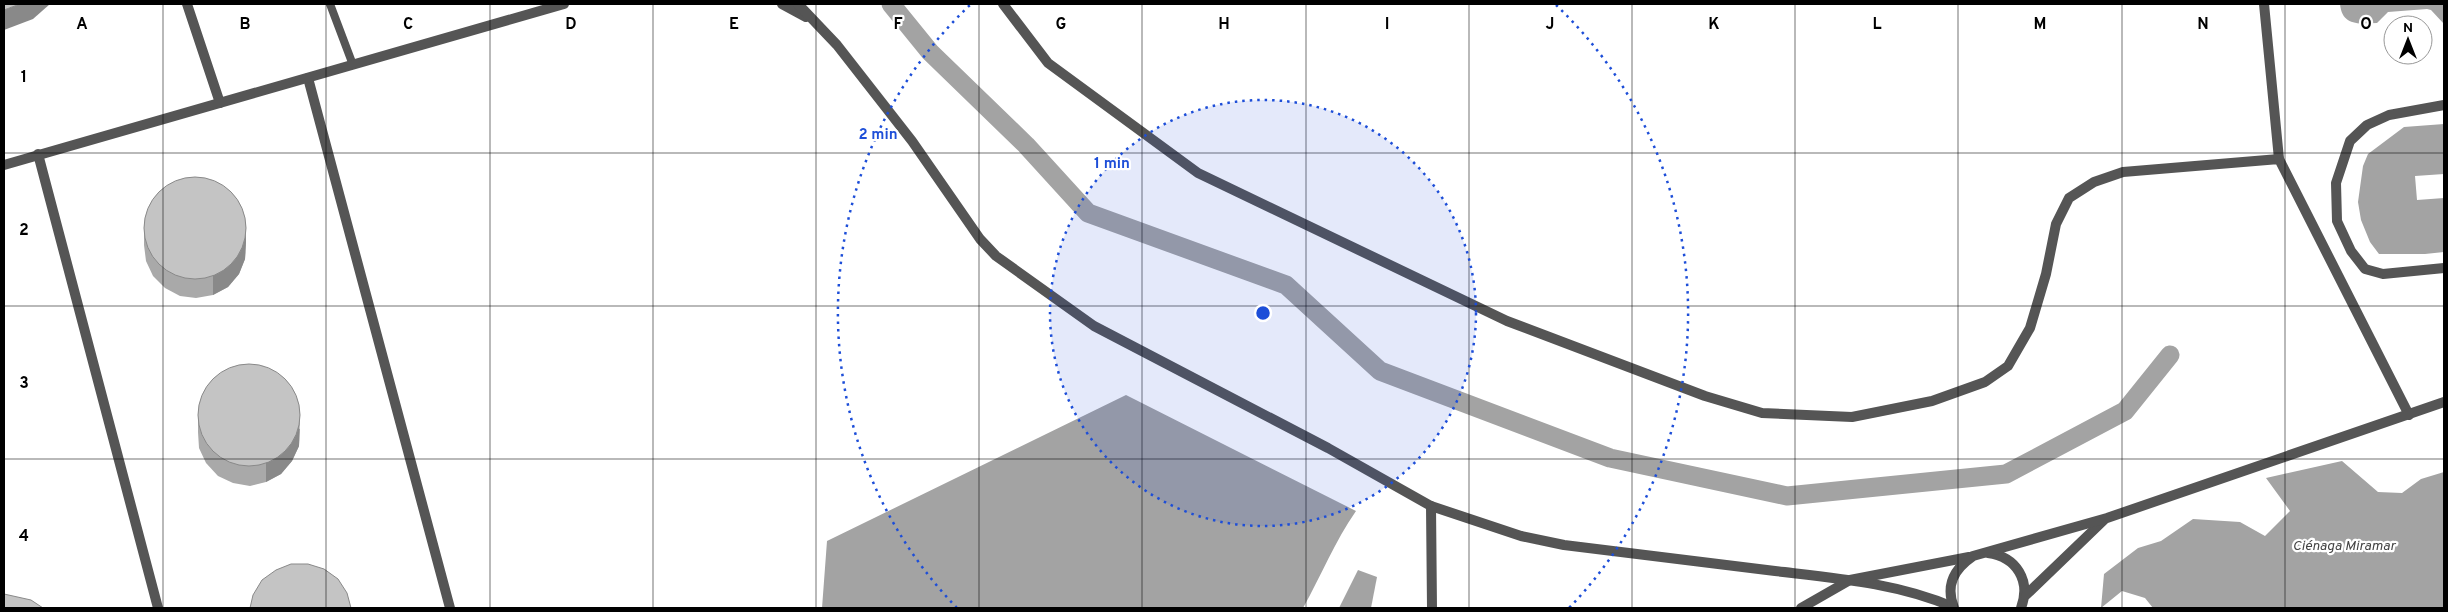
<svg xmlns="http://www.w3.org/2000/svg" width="2448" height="612" font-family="Overpass,sans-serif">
<rect width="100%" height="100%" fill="#fff"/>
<g fill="#a3a3a3">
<path d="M2340 4H2444V24L2431 10 2427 9 2388 12 2377 23C2359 24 2342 26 2340 4Z"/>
<path d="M2444 124V174L2415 176 2417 200 2444 198V252L2425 254H2379L2370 242 2361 220 2358 202 2363 166 2368 154 2404 127Z"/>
<path d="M1126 395 1356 511C1335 541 1321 576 1303 608H822L827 541Z"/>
<path d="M2342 461 2378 492 2402 493 2421 479 2444 472V608H2153L2145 598 2122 591 2101 608 2104 574 2138 548 2161 541 2193 519 2240 522 2265 536 2290 511 2266 478Z"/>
<path d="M1358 570 1377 577 1371 608H1339Z"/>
</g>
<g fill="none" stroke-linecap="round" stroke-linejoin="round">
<path stroke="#a3a3a3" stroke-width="19" d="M891 4 930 52 1026 145 1088 213 1286 285 1380 371 1610 458 1787 496 2006 474 2125 411 2170 355"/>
<path stroke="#555" stroke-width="8" d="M330 4 353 65"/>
<g stroke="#555" stroke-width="10">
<path d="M187 4 220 103"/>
<path d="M782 4 806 17"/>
<path d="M798 4 837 45 912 141 980 239 996 256 1094 326 1328 448 1431 506 1521 536 1564 545C1634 554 1705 562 1775 571 1835 578 1898 583 1953 607"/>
<path d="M1003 4 1048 63 1198 173 1507 321 1705 396 1762 413 1852 417 1932 401 1985 382 2008 366 2030 328 2046 274 2056 224 2069 198 2094 182 2123 172 2279 159 2409 415"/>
<path d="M2264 4 2279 159"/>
<path d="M308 78 450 608"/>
<path d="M2444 105 2389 115 2367 125 2350 141 2336 183 2337 221 2351 251 2365 269 2383 274 2444 268"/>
<path d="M38 154 158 608"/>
<path d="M4 165 564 4"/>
<path d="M1431 506 1432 608"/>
<path d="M1988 553C2017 557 2031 581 2021 608"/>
<path d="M2026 595 2104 520"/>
<path d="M1801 608 1850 580 1969 557"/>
<path d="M1954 608C1945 585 1954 569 1973 556L2107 518 2444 402"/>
</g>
</g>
<g fill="#a9a9a9">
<path d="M144 225 246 242 245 259 239 274 228 287 213 295 196 298 180 296 165 288 153 276 146 261 144 245Z"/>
<path d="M198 412 300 429 299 446 292 461 281 474 266 482 250 486 233 483 218 476 206 463 199 448 198 432Z"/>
</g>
<g fill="#898989">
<path d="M20 4H50L33 19 4 30V10Z"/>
<path d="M246 222V242L245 259 239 274 228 287 213 295V275Z"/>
<path d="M300 409 299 446 292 461 281 474 266 482V462Z"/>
</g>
<g fill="#c4c4c4" stroke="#898989">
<path d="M4 4H20L4 10Z"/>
<circle cx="195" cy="228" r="51"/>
<circle cx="249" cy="415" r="51"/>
<path d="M291 564H308L324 569 338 579 347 593 351 608H250L253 595 262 580 276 570Z"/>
<path d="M4 594 31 600 43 608H4Z"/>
</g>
<path fill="none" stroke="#000" stroke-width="1" stroke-opacity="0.55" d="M163 4V608M326 4V608M490 4V608M653 4V608M816 4V608M979 4V608M1142 4V608M1306 4V608M1469 4V608M1632 4V608M1795 4V608M1958 4V608M2122 4V608M2285 4V608M4 153H2444M4 306H2444M4 459H2444"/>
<circle cx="1263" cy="313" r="213" fill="#1d4ed8" fill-opacity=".12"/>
<g fill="none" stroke="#1d4ed8" stroke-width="2.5" stroke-dasharray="2.5 5">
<circle cx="1263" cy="313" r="213"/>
<path d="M957 608A425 425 0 0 1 970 5M1556 5A425 425 0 0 1 1569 608"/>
</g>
<g text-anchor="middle" stroke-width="4.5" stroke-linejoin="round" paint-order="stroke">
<g font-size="14" font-style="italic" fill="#444" stroke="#fff">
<text x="2344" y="550">Ciénaga Miramar</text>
</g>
</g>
<g font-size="16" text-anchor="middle" font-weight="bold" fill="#000" stroke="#fff" stroke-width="4.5" stroke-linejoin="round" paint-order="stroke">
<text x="82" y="29">A</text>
<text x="245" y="29">B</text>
<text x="408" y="29">C</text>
<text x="571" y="29">D</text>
<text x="734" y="29">E</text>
<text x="898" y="29">F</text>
<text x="1061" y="29">G</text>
<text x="1224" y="29">H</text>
<text x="1387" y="29">I</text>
<text x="1550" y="29">J</text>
<text x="1714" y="29">K</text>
<text x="1877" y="29">L</text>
<text x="2040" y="29">M</text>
<text x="2203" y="29">N</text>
<text x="2366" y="29">O</text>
<text x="24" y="82">1</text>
<text x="24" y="235">2</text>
<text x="24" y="388">3</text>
<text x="24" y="541">4</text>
</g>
<circle cx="1263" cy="313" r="8" fill="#1d4ed8" stroke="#fff" stroke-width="2.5"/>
<g font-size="15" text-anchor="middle" font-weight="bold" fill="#1d4ed8" stroke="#fff" stroke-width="4.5" stroke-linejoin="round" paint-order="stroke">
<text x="878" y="139">2 min</text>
<text x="1112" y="168">1 min</text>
</g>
<rect width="2448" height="612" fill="none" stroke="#000000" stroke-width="10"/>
<g transform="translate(2408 40)"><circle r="24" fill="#ffffff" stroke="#999999"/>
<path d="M0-4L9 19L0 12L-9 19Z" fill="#000000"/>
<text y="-8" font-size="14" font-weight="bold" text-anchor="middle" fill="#000000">N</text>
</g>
</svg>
